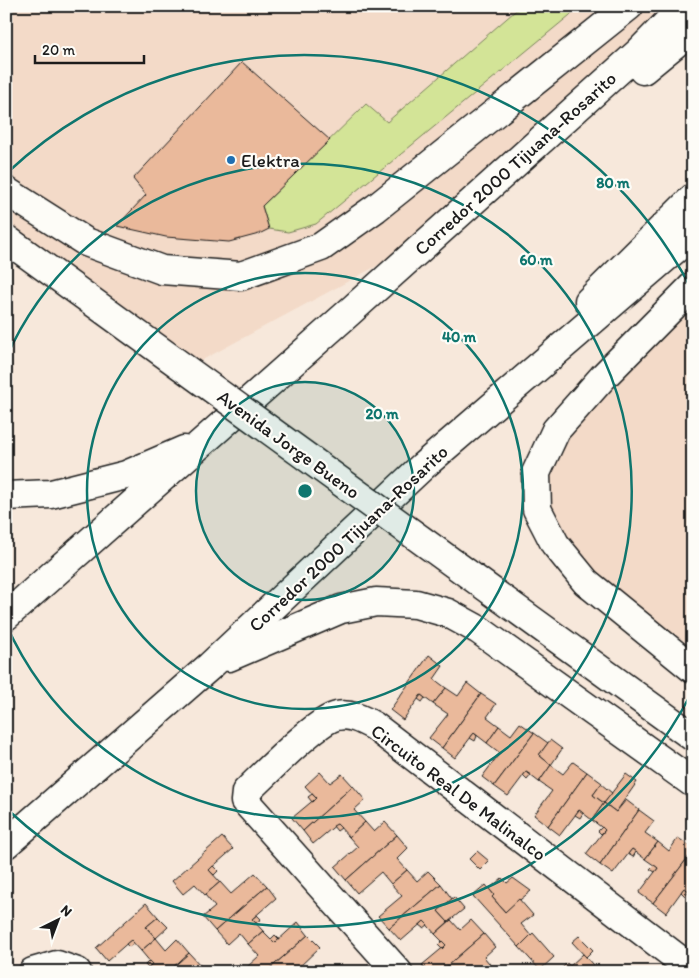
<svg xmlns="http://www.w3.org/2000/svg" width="699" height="978" font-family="Itim,sans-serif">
<rect width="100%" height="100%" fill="#f7e8db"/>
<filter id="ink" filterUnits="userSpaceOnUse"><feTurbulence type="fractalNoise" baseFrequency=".02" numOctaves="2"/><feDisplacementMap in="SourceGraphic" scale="10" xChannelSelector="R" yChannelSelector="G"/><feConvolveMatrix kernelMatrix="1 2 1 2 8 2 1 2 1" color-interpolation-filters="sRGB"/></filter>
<g filter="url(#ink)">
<g fill="#f3dac8">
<path d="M6 6H670L423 241 193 365 6 233Z"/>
<path d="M693 288V647L614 594 564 549 544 496 543 461Z"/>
</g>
<path fill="#d3e497" stroke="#78805a" d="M521 6H581L316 224 288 232 269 229 262 206 366 104 387 122Z"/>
<g fill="#eab99b" stroke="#1c1c1c">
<path d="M242 62 330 140 262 206 269 229 259 234 229 242 166 237 117 226 146 195 133 179Z"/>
<path d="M429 655 443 666 434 679 446 688 433 704 421 695 403 720 390 710Z"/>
<path d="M467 683 481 694 442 748 429 738 448 714 433 704 446 688 458 696Z"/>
<path d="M481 694 496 704 487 717 499 726 487 743 474 733 455 758 442 748Z"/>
<path d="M421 695 425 698 422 702 418 699Z"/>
<path d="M520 723 534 733 494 786 482 777 500 753 487 743 499 726 511 735Z"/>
<path d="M474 733 477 736 475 741 470 738Z"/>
<path d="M534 733 548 743 539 755 551 765 539 782 526 772 508 796 494 786Z"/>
<path d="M550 740 562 749 551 765 539 755Z"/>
<path d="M573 762 587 772 548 826 534 815 552 791 539 782 551 765 563 774Z"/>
<path d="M320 772 330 783 342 774 353 786 303 831 292 818 316 798 305 786Z"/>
<path d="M526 772 531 775 527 780 523 776Z"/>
<path d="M587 772 602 783 593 795 604 803 592 820 579 810 560 835 548 826Z"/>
<path d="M626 774 637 782 616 812 604 803Z"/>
<path d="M601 784 612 793 604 803 593 795Z"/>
<path d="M353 786 365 800 354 810 365 822 349 837 337 824 313 844 303 831Z"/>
<path d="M312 794 316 798 312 802 308 797Z"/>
<path d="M626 800 639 810 600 865 586 854 605 830 592 820 604 803 616 812Z"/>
<path d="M579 810 583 813 580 818 575 815Z"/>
<path d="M639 810 654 821 645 833 658 842 645 859 632 849 613 874 600 865Z"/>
<path d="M365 822 374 832 385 822 397 835 346 880 335 867 358 847 349 837Z"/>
<path d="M337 824 341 828 337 831 333 826Z"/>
<path d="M602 827 605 830 601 834 598 831Z"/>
<path d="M397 835 408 848 397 859 407 870 391 884 381 872 357 893 346 880Z"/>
<path d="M222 837 233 849 209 870 220 882 205 895 195 884 183 894 172 881Z"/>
<path d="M678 838 693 848V851L653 903 639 893 658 868 645 859 658 842 669 851Z"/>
<path d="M632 849 636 852 633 857 628 854Z"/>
<path d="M477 851 489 861 480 870 469 859Z"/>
<path d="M693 851V894L684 888 666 913 653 903Z"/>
<path d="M654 865 658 868 655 872 650 869Z"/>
<path d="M213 866 218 871 214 875 209 870Z"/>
<path d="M407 870 417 881 428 871 441 884 389 928 378 916 402 896 391 884Z"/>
<path d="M255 873 267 886 215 931 203 917 215 907 205 895 220 882 231 894Z"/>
<path d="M502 878 507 883 513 878 531 891 505 912 492 897 494 895 489 889Z"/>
<path d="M441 884 452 899 438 911 448 922 435 934 424 921 401 941 389 928Z"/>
<path d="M486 885 494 895 492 897 505 912 519 899 533 915 521 924 531 936 519 947 473 896Z"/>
<path d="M267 886 276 898 252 919 263 931 248 944 239 933 227 944 215 931Z"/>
<path d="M684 888 689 891 685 896 681 892Z"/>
<path d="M454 897 464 909 448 922 438 911Z"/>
<path d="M146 903 158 917 146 927 156 938 141 951 131 940 107 961 96 948Z"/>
<path d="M257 915 261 919 256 923 252 919Z"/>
<path d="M158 917 168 927 156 938 146 927Z"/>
<path d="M451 920 460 930 471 920 484 934 440 972H428L422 965 446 945 435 934Z"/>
<path d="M424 921 428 925 424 928 420 925Z"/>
<path d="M298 922 308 935 266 972H251L247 967 259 956 248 944 263 931 275 943Z"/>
<path d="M533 933 554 957 540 970 519 947Z"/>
<path d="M484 934 495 947 484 957 494 969 491 972H469L467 970 466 972H440Z"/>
<path d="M275 935 279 939 275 943 271 939Z"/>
<path d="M308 935 320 947 297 969 300 972H266Z"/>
<path d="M579 936 593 950 586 957 572 942Z"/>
<path d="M156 938 166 950 177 939 189 953 168 972H143L152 964 141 951Z"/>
<path d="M131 940 134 943 129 947 126 944Z"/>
<path d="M442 941 446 945 442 949 438 945Z"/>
<path d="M189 953 201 966 195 972H168Z"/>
<path d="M583 954 586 957 599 972H575L570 966Z"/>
<path d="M149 961 152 964 148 968 145 965Z"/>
<path d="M567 963 575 972H558Z"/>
<path d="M301 964 304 968 300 971 297 969Z"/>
</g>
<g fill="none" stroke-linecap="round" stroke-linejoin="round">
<g stroke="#1c1c1c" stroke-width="31">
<g id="street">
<path d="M33 972 57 965 77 972"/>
<path d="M398 972 245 801 246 792 254 784C270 769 319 719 337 716 350 713 363 720 374 726L693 970"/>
</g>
</g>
<g stroke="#1c1c1c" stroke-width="31">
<g id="highway">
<path d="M643 70 693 29"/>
<path d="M6 191 86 242 162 270 241 276 321 247 376 208 629 6"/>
<path d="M693 286 603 377 556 430 536 473 537 509 555 544 586 582 693 669"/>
<path d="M589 301 693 198"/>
<path d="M6 496 51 494 126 475 184 450"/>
<path d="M6 616 345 316 638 53 684 6"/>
<path d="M229 657 341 609 376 602 416 604 448 613 479 630 693 783"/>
<path d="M6 844 210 666 423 466 693 234"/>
</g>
</g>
<use href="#street" stroke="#fdfcf7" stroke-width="28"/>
<use href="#highway" stroke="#fdfcf7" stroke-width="28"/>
<g stroke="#1c1c1c" stroke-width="31" stroke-linecap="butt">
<path id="secondary-bridge" d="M6 239 693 737"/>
</g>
<use href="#secondary-bridge" stroke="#fdfcf7" stroke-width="28"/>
</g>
</g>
<circle cx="305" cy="491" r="109" fill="#0f766e" fill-opacity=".12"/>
<g fill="none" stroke="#0f766e" stroke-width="2.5">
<circle cx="305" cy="491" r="109"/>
<circle cx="305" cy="491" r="218"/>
<path d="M6 358A327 327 0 1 1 6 624"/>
<path d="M692 692A436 436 0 0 1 8 810M8 172A436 436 0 0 1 692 290"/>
</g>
<circle fill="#1f6fb2" stroke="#fdfcf7" stroke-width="2" cx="231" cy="160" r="5"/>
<g text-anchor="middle" stroke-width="4.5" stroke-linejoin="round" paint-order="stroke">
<g font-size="19" fill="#1c1c1c" stroke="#fdfcf7" text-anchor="start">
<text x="241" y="167">Elektra</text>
</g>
<g font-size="19" fill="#1c1c1c" stroke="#fdfcf7">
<text transform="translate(515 163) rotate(-42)" y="7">Corredor 2000 Tijuana-Rosarito</text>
<text transform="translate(289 444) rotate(36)" y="7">Avenida Jorge Bueno</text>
<text transform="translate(348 538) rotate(-43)" y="7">Corredor 2000 Tijuana-Rosarito</text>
<text transform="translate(459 792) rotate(37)" y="7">Circuito Real De Malinalco</text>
</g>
</g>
<circle cx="305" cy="491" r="8" fill="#0f766e" stroke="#fdfcf7" stroke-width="2.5"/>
<g font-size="15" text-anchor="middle" font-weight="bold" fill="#0f766e" stroke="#fdfcf7" stroke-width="4.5" stroke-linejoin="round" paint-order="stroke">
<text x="613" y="188">80 m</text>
<text x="536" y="265">60 m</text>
<text x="459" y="342">40 m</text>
<text x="382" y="419">20 m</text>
</g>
<rect width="699" height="978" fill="none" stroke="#fdfcf7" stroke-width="25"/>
<rect x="12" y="12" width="674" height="953" fill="none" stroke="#1c1c1c" stroke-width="2" filter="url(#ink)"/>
<g transform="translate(58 920) rotate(42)" stroke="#fdfcf7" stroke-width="4" paint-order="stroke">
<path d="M0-4L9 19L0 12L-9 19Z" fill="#1c1c1c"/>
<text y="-8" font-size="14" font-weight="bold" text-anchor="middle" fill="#1c1c1c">N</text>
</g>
<path d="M35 55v8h109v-8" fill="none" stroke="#1c1c1c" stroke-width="2.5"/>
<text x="42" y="55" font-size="15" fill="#1c1c1c" stroke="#fdfcf7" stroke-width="4" paint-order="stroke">20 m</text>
</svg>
